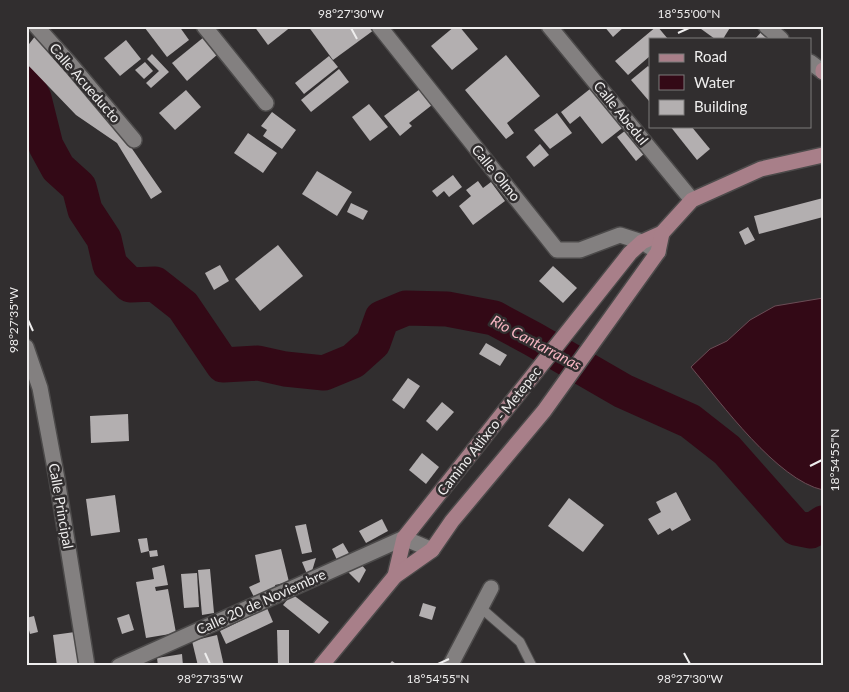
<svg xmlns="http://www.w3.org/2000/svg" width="849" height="692" font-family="Lato,sans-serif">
<rect width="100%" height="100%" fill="#312e2f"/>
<path fill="#330916" stroke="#6b4d56" d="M823 298V490C777 480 721 403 691 367L710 349 727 341 750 320 775 306Z"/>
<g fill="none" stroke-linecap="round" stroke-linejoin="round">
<path stroke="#330916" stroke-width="35" d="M26 84 34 98 46 146 58 168 79 187 85 210 104 239 110 265 130 285 155 284 183 306 223 365 258 363 285 369 324 373 353 361 373 343 382 318 406 308 447 309 494 318 533 339 623 391 690 421 727 450 796 528 811 531 823 523"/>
</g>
<g fill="#b3afb0">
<path d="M147 26H179L189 40 167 57 145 28Z"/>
<path d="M254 26H292L268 45Z"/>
<path d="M308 26H371L374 30 333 60Z"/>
<path d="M455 26H459L478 49 452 70 431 46Z"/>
<path d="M604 26H625L613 37Z"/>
<path d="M657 26 668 39H650V56L628 75 615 61Z"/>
<path d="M697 26H731L723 39H715Z"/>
<path d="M763 30 773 39H755Z"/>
<path d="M36 35 126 140 162 192 151 199 117 143 76 115 26 63V48Z"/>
<path d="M204 37 218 54 187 81 172 63Z"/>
<path d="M126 40 141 59 120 76 104 58Z"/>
<path d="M152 54 169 72 151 88 146 83 159 71 147 59Z"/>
<path d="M506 55 540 96 507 123 514 133 506 139 465 90Z"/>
<path d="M329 56 338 67 304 94 295 83Z"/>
<path d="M145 62 153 71 144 79 135 70Z"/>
<path d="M648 66 650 68 649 101 631 80Z"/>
<path d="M339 69 349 82 311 112 301 100Z"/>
<path d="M595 85 626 125 602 144 580 116 570 124 561 112Z"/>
<path d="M420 89 432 105 409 123 412 126 400 136 384 116Z"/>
<path d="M186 90 201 107 175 130 159 113Z"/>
<path d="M369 104 388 127 370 141 352 117Z"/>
<path d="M272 112 296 130 282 149 263 136 267 130 261 126Z"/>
<path d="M557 113 572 133 550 149 534 130Z"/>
<path d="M670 126H691L710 149 697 160Z"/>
<path d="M626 130 645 153 636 161 617 137Z"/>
<path d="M248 133 277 153 263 173 234 153Z"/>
<path d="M540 144 549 155 534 167 526 157Z"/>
<path d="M317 171 352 192 337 216 302 194Z"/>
<path d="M453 175 462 187 449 197 444 191 437 197 432 191Z"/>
<path d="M478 181 483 188 491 182 505 201 473 225 459 206 471 196 466 190Z"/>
<path d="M823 198V217L759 234 754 216Z"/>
<path d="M351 203 368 211 363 220 347 212Z"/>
<path d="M748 227 755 240 745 245 739 232Z"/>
<path d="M278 245 303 276 260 311 235 279Z"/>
<path d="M220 265 229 281 214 290 205 273Z"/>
<path d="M553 266 577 288 563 303 539 281Z"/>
<path d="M486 343 507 355 500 366 479 354Z"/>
<path d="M408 378 420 386 404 409 392 400Z"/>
<path d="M442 402 454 412 437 431 426 421Z"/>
<path d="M128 414 129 441 91 443 90 416Z"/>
<path d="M422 453 439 467 426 484 409 470Z"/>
<path d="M676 492 691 520 672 531 670 528 658 535 648 519 661 512 656 502Z"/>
<path d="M115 495 120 532 91 536 86 499Z"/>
<path d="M569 498 604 525 583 552 548 526Z"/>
<path d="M382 519 388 531 366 543 359 531Z"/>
<path d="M306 524 312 552 302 554 295 526Z"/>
<path d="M147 538 149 551 141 553 138 539Z"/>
<path d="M343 543 350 555 337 560 332 549Z"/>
<path d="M281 549 289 582 275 585 277 591 256 601 249 587 260 582 255 555Z"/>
<path d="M157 550 158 556 150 557 149 551Z"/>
<path d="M316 558 312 571 307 574 302 562Z"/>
<path d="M360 563 366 570 359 583 345 569Z"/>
<path d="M164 565 168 585 155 587 156 591 168 589 176 633 146 638 136 582 154 579 152 568Z"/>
<path d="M210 569 214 613 202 615 198 570Z"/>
<path d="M197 573 199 607 184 608 181 574Z"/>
<path d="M292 594 329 622 319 634 283 605Z"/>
<path d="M423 603 436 607 432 620 419 616Z"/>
<path d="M267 608 273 622 226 644 220 631Z"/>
<path d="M129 614 134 630 122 634 117 618Z"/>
<path d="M34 616 38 632 30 634 26 618Z"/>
<path d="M277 630H289V666H278Z"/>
<path d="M75 632 80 666H57L53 635Z"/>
<path d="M217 635 224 666H198L192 641Z"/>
<path d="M182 654 183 666H158L157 658Z"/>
<path d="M392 661 399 666H388Z"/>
</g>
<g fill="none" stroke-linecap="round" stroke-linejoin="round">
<g stroke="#4c4a4a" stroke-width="11">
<path id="lane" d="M481 608 520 642 532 666"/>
</g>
<g stroke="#4c4a4a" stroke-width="18">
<g id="street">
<path d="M36 26 71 65 134 140"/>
<path d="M204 26 266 103"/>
<path d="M379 26 557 250H580L620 235 642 242 658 252"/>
<path d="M549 26 692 200"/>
<path d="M766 26 781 39"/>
<path d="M810 62 822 71"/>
<path d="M26 347 40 388 57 479 87 666"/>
<path d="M119 666 404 538 432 550"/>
<path d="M450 666 491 588"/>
</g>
</g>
<g stroke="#4c4a4a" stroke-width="18">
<g id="secondary">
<path d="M823 70V72"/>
<path d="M395 576 404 538 630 253 642 242 662 233 692 200 761 169 823 155"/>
<path d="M321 666 395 576 432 550 452 521 544 411 658 252 662 233"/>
</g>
</g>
<use href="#lane" stroke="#838080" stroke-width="9"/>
<use href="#street" stroke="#838080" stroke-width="15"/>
<use href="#secondary" stroke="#a87f89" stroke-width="15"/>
</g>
<path fill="none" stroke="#eeeded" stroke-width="2" d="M351 28 357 39M678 33 689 28M28 320 33 331M810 466 822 460M205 653 210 664M684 653 690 664M438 664 449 659"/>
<g text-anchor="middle" stroke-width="5" stroke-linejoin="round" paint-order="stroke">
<g font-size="14" fill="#eeeded" stroke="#312e2f">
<text transform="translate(85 83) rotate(49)" y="5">Calle Acueducto</text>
<text transform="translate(621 113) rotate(51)" y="5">Calle Abedul</text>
<text transform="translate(496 173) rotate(51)" y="5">Calle Olmo</text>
<text transform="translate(489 431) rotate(-52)" y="5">Camino Atlixco - Metepec</text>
<text transform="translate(61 506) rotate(80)" y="5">Calle Principal</text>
<text transform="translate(261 602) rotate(-24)" y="5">Calle 20 de Noviembre</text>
</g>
<g font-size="15" font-style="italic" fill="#f9b7c4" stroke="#312e2f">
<text transform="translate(536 343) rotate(28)" y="5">Rio Cantarranas</text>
</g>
</g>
<rect width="849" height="692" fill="none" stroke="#312e2f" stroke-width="55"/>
<rect x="649" y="38" width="162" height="90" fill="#312e2f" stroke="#7d7a7b"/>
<rect x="659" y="54" width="25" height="8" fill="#a87f89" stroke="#7d7a7b"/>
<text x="694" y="62" font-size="15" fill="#eeeded">Road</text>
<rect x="659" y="75" width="25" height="15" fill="#330916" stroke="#7d7a7b"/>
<text x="694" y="88" font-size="15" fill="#eeeded">Water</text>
<rect x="659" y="100" width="25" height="15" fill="#b3afb0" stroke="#7d7a7b"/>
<text x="694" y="112" font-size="15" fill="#eeeded">Building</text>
<rect x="28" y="28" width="794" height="636" fill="none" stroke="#eeeded" stroke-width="2"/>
<g font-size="12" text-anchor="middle" fill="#eeeded">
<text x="351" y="18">98°27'30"W</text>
<text x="689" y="18">18°55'00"N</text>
<text transform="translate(14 320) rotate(-90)" y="4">98°27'35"W</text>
<text transform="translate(835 460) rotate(-90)" y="4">18°54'55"N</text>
<text x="210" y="683">98°27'35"W</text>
<text x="438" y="683">18°54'55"N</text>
<text x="690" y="683">98°27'30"W</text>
</g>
</svg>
